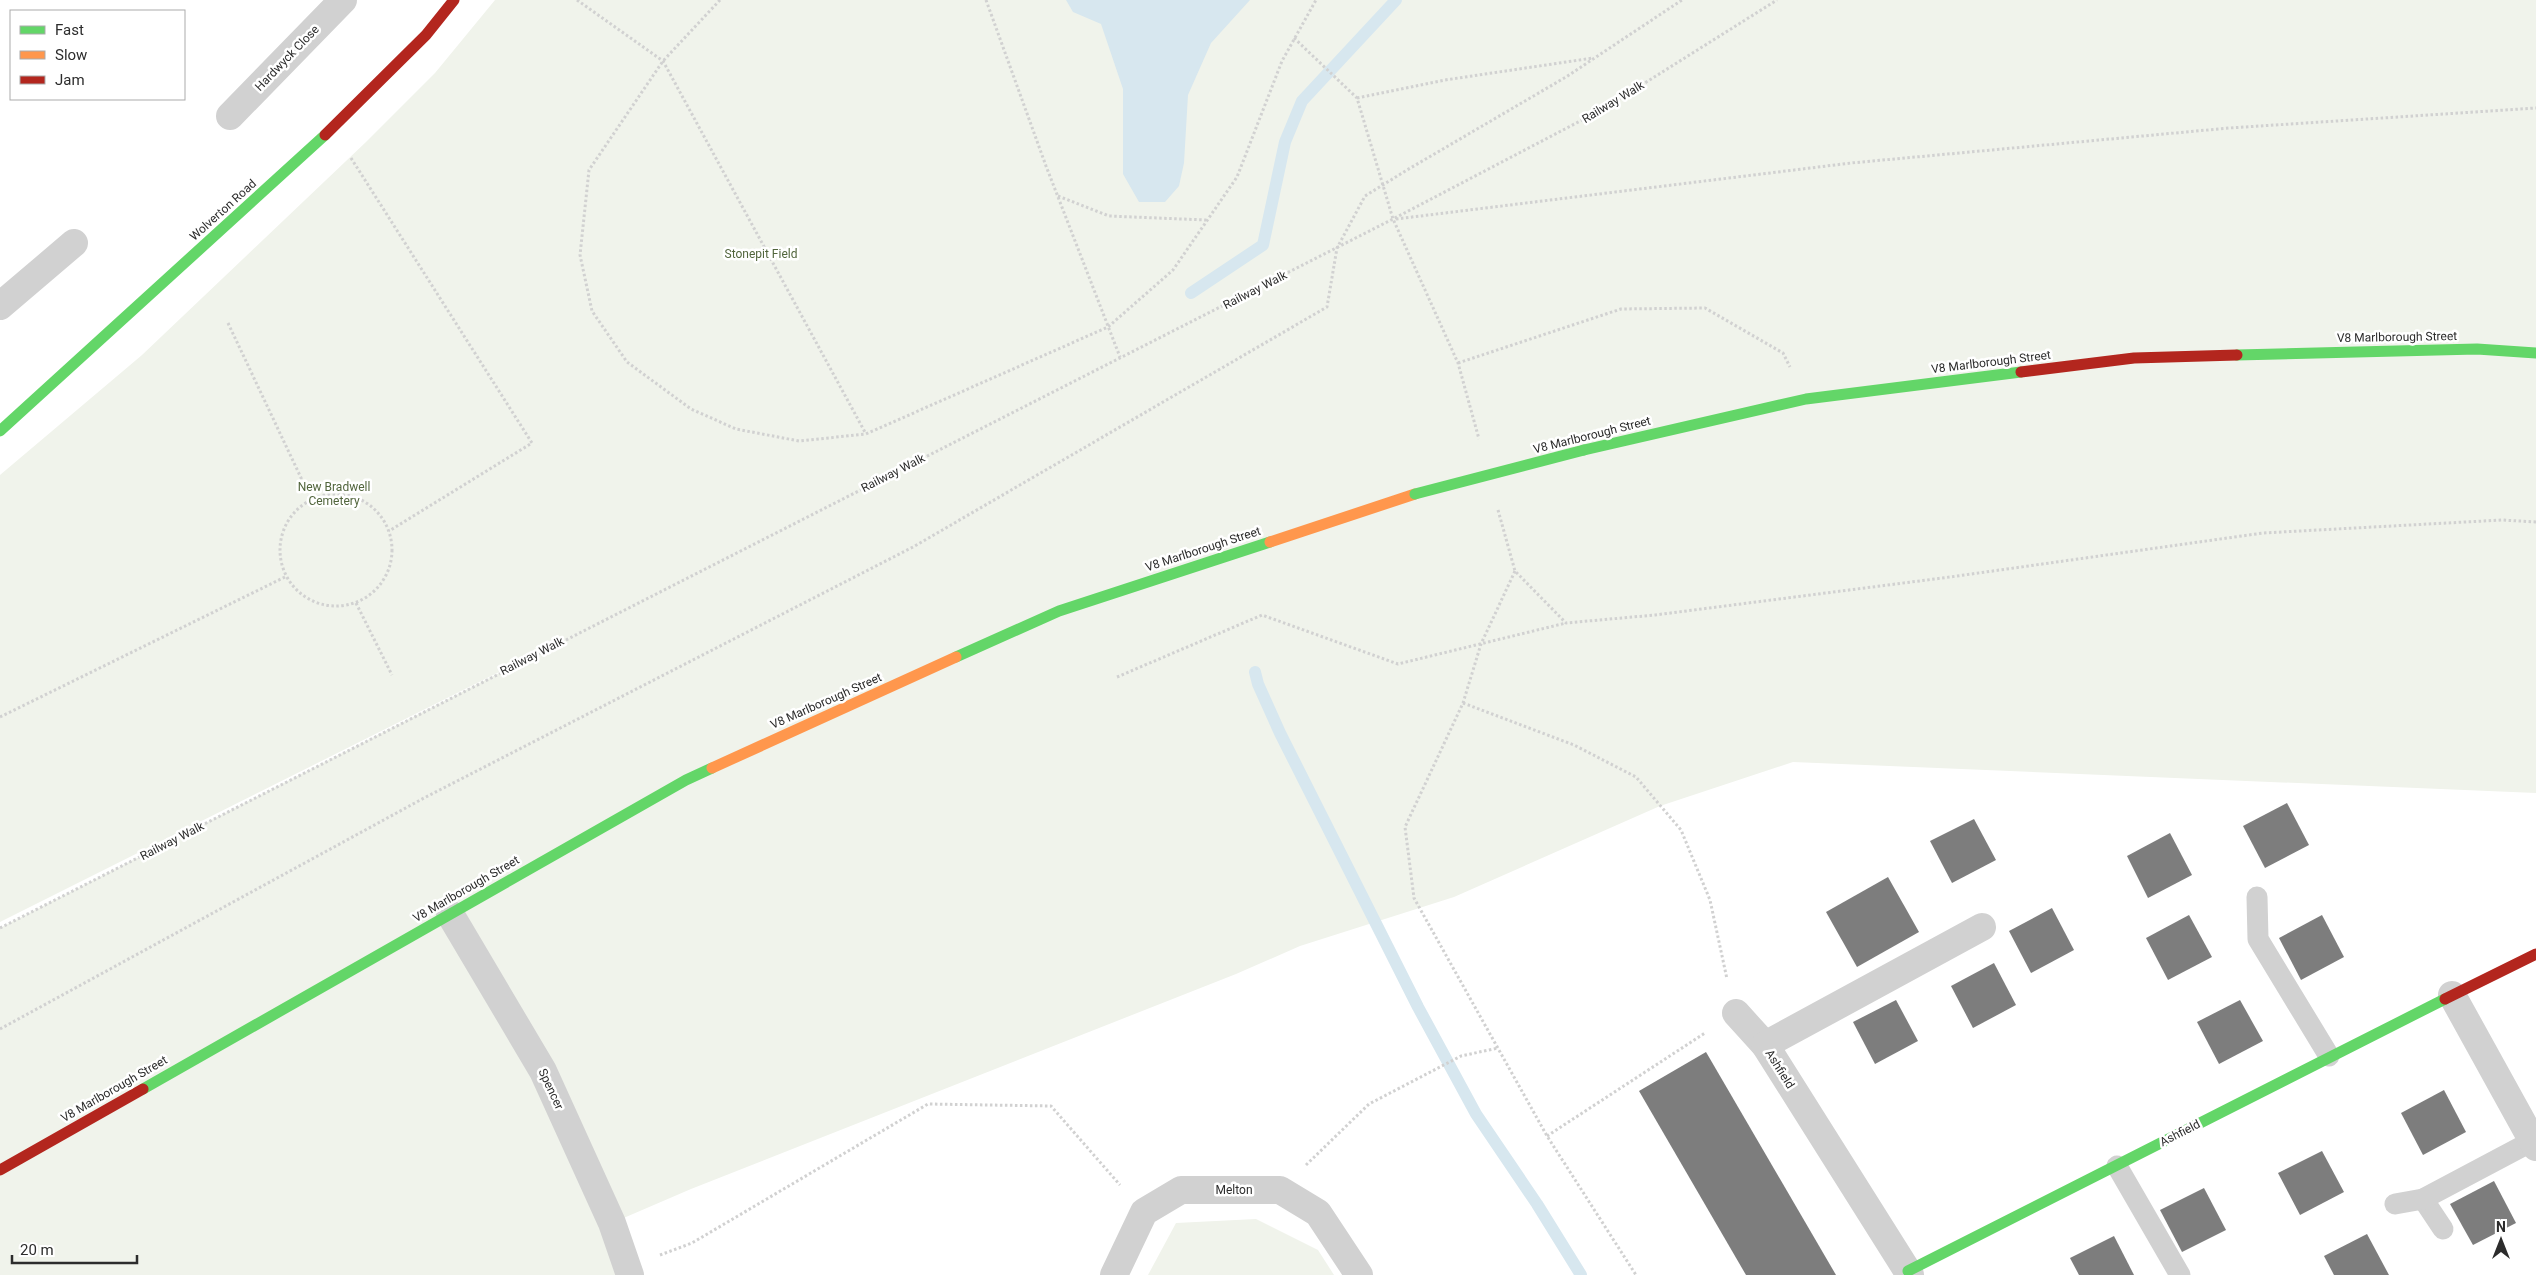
<svg xmlns="http://www.w3.org/2000/svg" width="2536" height="1275" font-family="Roboto,sans-serif">
<rect width="100%" height="100%" fill="#fff"/>
<g fill="#f0f3eb">
<path d="M495 0H2536V793L1793 762 1660 806 1454 897 1300 946 1236 974 691 1189 612 1223 630 1275H0V928L595 624 0 922V475L142 355 366 142 435 73Z"/>
<path d="M1256 1219 1318 1250 1334 1275H1148L1176 1223Z"/>
</g>
<path fill="#d7e7ef" d="M1066 0H1250L1211 43 1188 95 1184 163 1179 186 1165 202H1139L1123 174V89L1101 24 1073 12Z"/>
<g fill="none" stroke-linecap="round" stroke-linejoin="round">
<g stroke="#d7e7ef" stroke-width="12">
<path d="M1191 293 1263 245 1285 142 1302 101 1396 0"/>
<path d="M1255 672 1258 684 1280 733 1418 1007 1476 1114 1537 1204 1581 1275"/>
</g>
</g>
<g fill="#7d7d7d">
<path d="M2287 803 2309 845 2265 868 2243 826Z"/>
<path d="M1974 819 1996 860 1952 883 1930 841Z"/>
<path d="M2170 833 2192 875 2148 898 2127 856Z"/>
<path d="M1888 877 1919 932 1857 967 1826 912Z"/>
<path d="M2052 908 2074 950 2031 973 2009 931Z"/>
<path d="M2189 915 2212 957 2168 980 2146 938Z"/>
<path d="M2322 915 2344 957 2301 980 2279 938Z"/>
<path d="M1994 963 2016 1005 1973 1028 1951 986Z"/>
<path d="M1896 1000 1918 1041 1875 1064 1853 1022Z"/>
<path d="M2240 1000 2263 1041 2219 1064 2197 1022Z"/>
<path d="M1706 1052 1836 1275H1746L1639 1091Z"/>
<path d="M2444 1090 2466 1132 2423 1155 2401 1113Z"/>
<path d="M2322 1151 2344 1192 2300 1215 2278 1173Z"/>
<path d="M2494 1181 2516 1223 2473 1245 2450 1204Z"/>
<path d="M2204 1188 2226 1230 2182 1252 2160 1210Z"/>
<path d="M2367 1234 2389 1275H2334L2324 1256Z"/>
<path d="M2114 1236 2134 1275H2079L2070 1258Z"/>
</g>
<g fill="none" stroke-linecap="round" stroke-linejoin="round">
<g stroke="#d1d1d1" stroke-width="3" stroke-dasharray="2.5 2.5" stroke-linecap="butt">
<path d="M577 0 663 61 866 434"/>
<path d="M720 0 663 61 589 170 580 255 592 311 627 362 691 409 736 429 799 441 866 434 1108 327 1173 270 1237 177 1282 61 1316 0"/>
<path d="M986 0 1046 166 1120 357"/>
<path d="M1294 38 1357 98 1393 219 1458 363 1479 439"/>
<path d="M1357 98 1445 80 1593 58"/>
<path d="M351 158 532 443 389 531"/>
<path d="M1058 196 1109 216 1206 220"/>
<path d="M1396 219 1851 163 2229 128 2536 108"/>
<path d="M228 323 311 499"/>
<path d="M1458 363 1621 309 1705 308 1783 353 1790 367"/>
<circle cx="336" cy="550" r="56"/>
<path d="M1498 510 1515 571 1566 623 1655 615 1950 577 2263 533 2502 520 2536 522"/>
<path d="M1515 571 1481 644 1463 703 1405 827 1414 898 1547 1136 1636 1275"/>
<path d="M356 603 392 675"/>
<path d="M1117 677 1262 615 1398 664 1566 623"/>
<path d="M1463 703 1574 745 1636 777 1681 830 1710 900 1727 979"/>
<path d="M0 717 285 577"/>
<path d="M0 928 1393 219 1605 108 1777 0"/>
<path d="M0 1029 424 798 913 547 1327 307 1337 248 1365 196 1407 170 1566 77 1682 0"/>
<path d="M1547 1136 1705 1033"/>
<path d="M1306 1165 1369 1104 1461 1056 1498 1048"/>
<path d="M660 1255 692 1243 928 1104 1051 1106 1120 1185"/>
</g>
<g stroke="#d1d1d1" stroke-width="21">
<path d="M2257 897 2258 939 2329 1056"/>
<path d="M2117 1166 2180 1275"/>
<path d="M2423 1199 2443 1229"/>
<path d="M2395 1204 2423 1199 2536 1139"/>
</g>
<g stroke="#d1d1d1" stroke-width="28">
<path d="M230 116 343 0"/>
<path d="M0 306 74 243"/>
<path d="M450 914 543 1071 612 1223 630 1275"/>
<path d="M2452 995 2536 1147"/>
<path d="M1736 1013 1765 1045 1910 1275"/>
<path d="M1765 1045 1982 927"/>
<path d="M1114 1275 1144 1212 1181 1190H1280L1318 1213 1359 1275"/>
</g>
<g stroke="#63d668" stroke-width="11">
<path d="M2237 355 2477 349 2536 353"/>
<path d="M0 431 325 135"/>
<path d="M1584 450 1806 399 2021 372"/>
<path d="M956 657 1059 611 1270 542"/>
<path d="M143 1089 686 780 712 768"/>
<path d="M1908 1271 2445 999"/>
</g>
<g stroke="#ff974d" stroke-width="11">
<path d="M1270 542 1415 494"/>
<path d="M712 768 956 657"/>
</g>
<g stroke="#b3261e" stroke-width="11">
<path d="M325 135 426 35 454 0"/>
<path d="M2021 372 2134 358 2237 355"/>
<path d="M2445 999 2536 954"/>
<path d="M0 1170 143 1089"/>
</g>
<path stroke="#63d668" stroke-width="11" d="M1415 494 1584 450"/>
</g>
<g text-anchor="middle" stroke-width="5" stroke-linejoin="round" paint-order="stroke">
<g font-size="12" fill="#2c2c2c" stroke="#fff">
<text transform="translate(287 58) rotate(-46)" y="4">Hardwyck Close</text>
<text transform="translate(1613 102) rotate(-31)" y="4">Railway Walk</text>
<text transform="translate(223 210) rotate(-42)" y="4">Wolverton Road</text>
<text transform="translate(1255 290) rotate(-27)" y="4">Railway Walk</text>
<text transform="translate(2397 337) rotate(-1)" y="4">V8 Marlborough Street</text>
<text transform="translate(1991 362) rotate(-7)" y="4">V8 Marlborough Street</text>
<text transform="translate(1592 435) rotate(-14)" y="4">V8 Marlborough Street</text>
<text transform="translate(893 473) rotate(-27)" y="4">Railway Walk</text>
<text transform="translate(1203 549) rotate(-18)" y="4">V8 Marlborough Street</text>
<text transform="translate(532 656) rotate(-27)" y="4">Railway Walk</text>
<text transform="translate(826 701) rotate(-24)" y="4">V8 Marlborough Street</text>
<text transform="translate(172 841) rotate(-27)" y="4">Railway Walk</text>
<text transform="translate(466 889) rotate(-30)" y="4">V8 Marlborough Street</text>
<text transform="translate(1780 1069) rotate(58)" y="4">Ashfield</text>
<text transform="translate(114 1089) rotate(-30)" y="4">V8 Marlborough Street</text>
<text transform="translate(551 1089) rotate(65)" y="4">Spencer</text>
<text transform="translate(2180 1133) rotate(-27)" y="4">Ashfield</text>
<text x="1234" y="1194">Melton</text>
</g>
<g font-size="12" fill="#51653c" stroke="#fff">
<text x="761" y="258">Stonepit Field</text>
<text x="334" y="491">New Bradwell<tspan x="334" dy="14">Cemetery</tspan></text>
</g>
</g>
<rect x="10" y="10" width="175" height="90" fill="#ffffff" stroke="#ababab"/>
<rect x="20" y="26" width="25" height="8" fill="#63d668" stroke="#ababab"/>
<text x="55" y="35" font-size="15" fill="#2c2c2c">Fast</text>
<rect x="20" y="51" width="25" height="8" fill="#ff974d" stroke="#ababab"/>
<text x="55" y="60" font-size="15" fill="#2c2c2c">Slow</text>
<rect x="20" y="76" width="25" height="8" fill="#b3261e" stroke="#ababab"/>
<text x="55" y="85" font-size="15" fill="#2c2c2c">Jam</text>
<g transform="translate(2501 1240)" stroke="#ffffff" stroke-width="4" paint-order="stroke">
<path d="M0-4L9 19L0 12L-9 19Z" fill="#2c2c2c"/>
<text y="-8" font-size="14" font-weight="bold" text-anchor="middle" fill="#2c2c2c">N</text>
</g>
<path d="M12 1255v8h125v-8" fill="none" stroke="#2c2c2c" stroke-width="2.5"/>
<text x="20" y="1255" font-size="15" fill="#2c2c2c" stroke="#ffffff" stroke-width="4" paint-order="stroke">20 m</text>
</svg>
